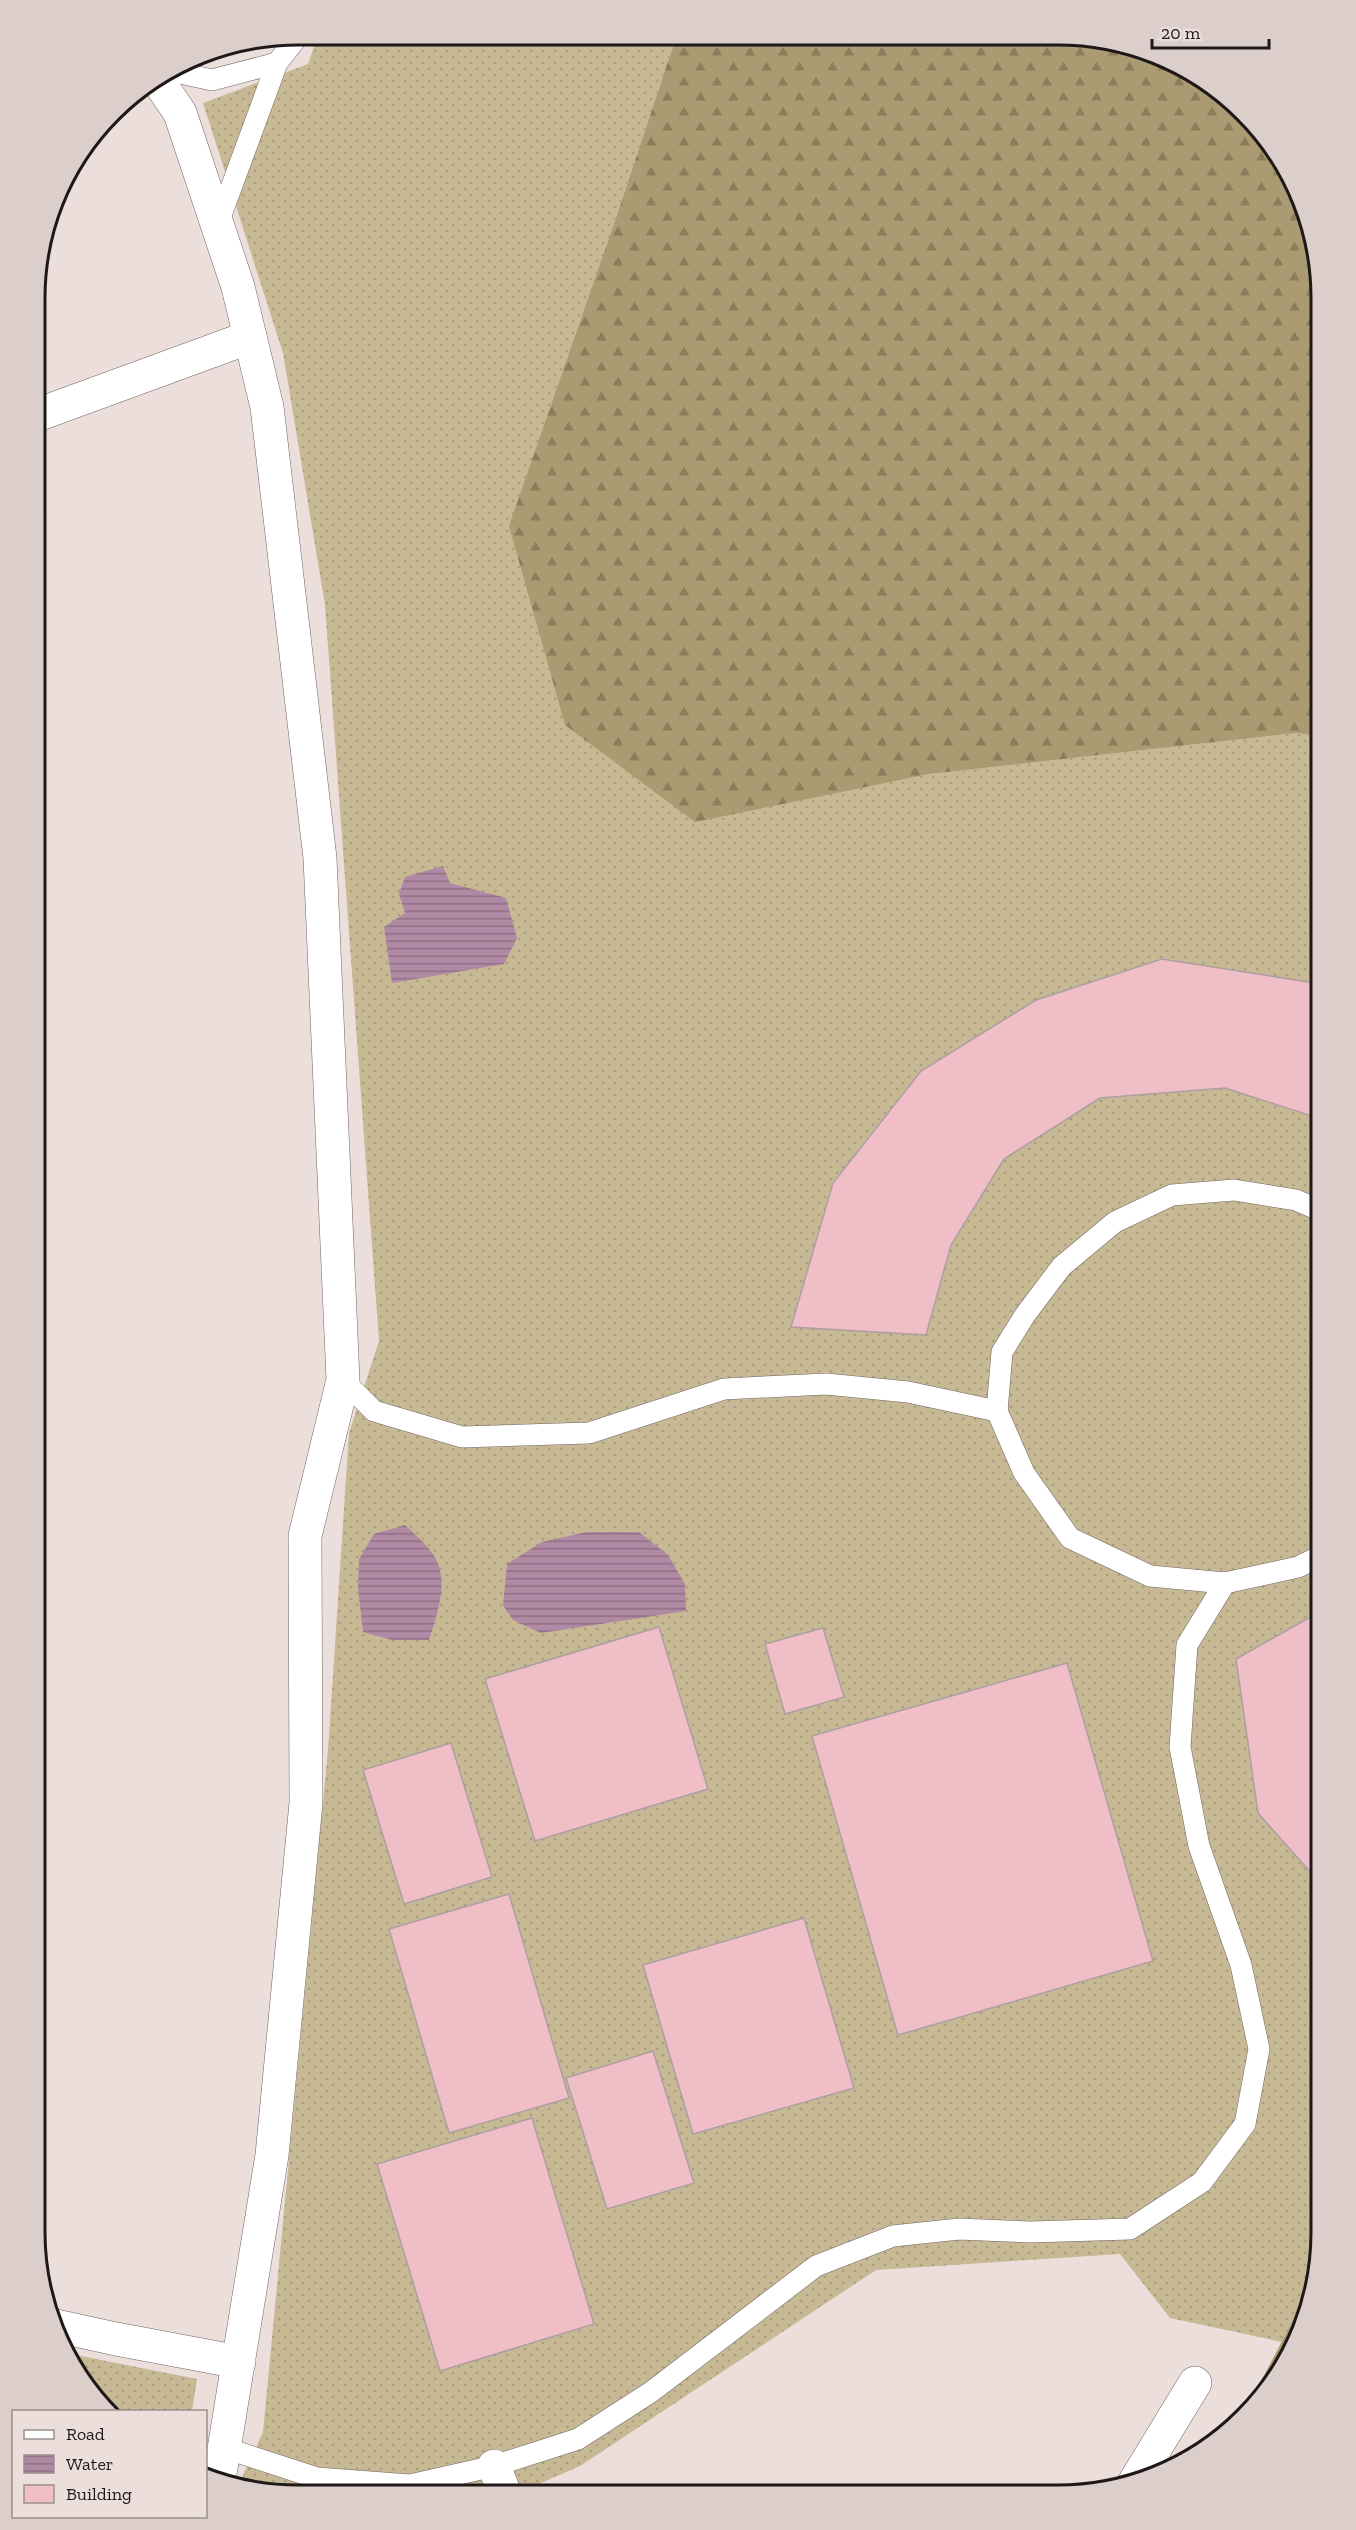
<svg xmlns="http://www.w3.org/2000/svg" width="1356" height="2530" font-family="'Zilla Slab',serif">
<defs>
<pattern id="grass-dots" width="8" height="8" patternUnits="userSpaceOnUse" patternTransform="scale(1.5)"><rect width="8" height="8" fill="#c7b994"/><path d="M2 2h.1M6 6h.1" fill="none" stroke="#aa9e7f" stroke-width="1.8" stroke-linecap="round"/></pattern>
<pattern id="forest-firs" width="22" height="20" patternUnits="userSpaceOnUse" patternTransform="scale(1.5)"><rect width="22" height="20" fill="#ab9b73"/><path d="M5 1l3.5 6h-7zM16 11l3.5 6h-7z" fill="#8b7e5d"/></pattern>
<pattern id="water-rules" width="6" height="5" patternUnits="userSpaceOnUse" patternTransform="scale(1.5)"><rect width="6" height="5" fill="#b08aa4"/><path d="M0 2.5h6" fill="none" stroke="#8f7085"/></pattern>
</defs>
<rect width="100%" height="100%" fill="#ecdfdb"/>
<g fill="url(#grass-dots)">
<path d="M318 35 676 37 613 227 695 821 930 774 1297 733 1321 737V2249L1315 2279 1282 2342 1170 2318 1120 2254 876 2270 580 2466 516 2494 344 2493 240 2482 263 2432 328 1750 349 1433 379 1341 325 605 283 353 203 103 308 64Z"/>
<path d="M66 2353 197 2379 192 2411H108L79 2379Z"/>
</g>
<g fill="url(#forest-firs)">
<path d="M676 37 1109 40 1174 62 1231 100 1277 151 1307 213 1321 298V737L1297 733 930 774 695 822 565 725 509 526 613 227Z"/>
<path d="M1315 2279 1307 2317 1267 2392 1242 2417Z"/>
</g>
<g fill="url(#water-rules)">
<path d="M443 866 450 883 506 898 517 938 504 964 392 983 384 927 405 913 399 894 405 877Z"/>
<path d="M405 1525C413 1533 422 1540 429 1549 452 1575 438 1611 429 1640H392L363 1632 358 1589 359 1559 374 1534Z"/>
<path d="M586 1532H639L668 1555 685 1584 686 1611 541 1633 513 1620 503 1605 507 1564 542 1542Z"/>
</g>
<g fill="#f0bec7" stroke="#ad9fa1" stroke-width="1.5">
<path d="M1162 959 1321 984V1119L1225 1088 1100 1098 1004 1159 951 1245 926 1335 791 1327 833 1183 921 1071 1036 1000Z"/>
<path d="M1321 1611V1884L1258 1813 1236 1659Z"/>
<path d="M659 1627 708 1789 535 1841 485 1679Z"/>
<path d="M823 1628 844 1697 785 1714 765 1644Z"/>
<path d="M1067 1663 1153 1961 898 2035 812 1736Z"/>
<path d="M451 1743 492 1877 404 1904 363 1770Z"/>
<path d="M509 1894 569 2098 449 2133 389 1929Z"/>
<path d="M804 1918 854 2088 693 2134 643 1965Z"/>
<path d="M653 2051 694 2183 607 2209 566 2078Z"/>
<path d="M532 2118 594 2324 440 2371 377 2164Z"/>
</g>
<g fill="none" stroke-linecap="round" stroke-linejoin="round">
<g stroke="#706461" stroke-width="22">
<g id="service">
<path d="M171 71 212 80 277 63 299 35"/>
<path d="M217 226 277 63"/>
<path d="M997 1411 1002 1352 1025 1315 1062 1266 1115 1222 1172 1195 1234 1190 1296 1200 1321 1211"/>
<path d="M1225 1583 1298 1567 1321 1556"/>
<path d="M225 2448 317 2478 410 2485 494 2466 578 2439 651 2392 816 2266 893 2236 959 2229 1030 2232 1130 2229 1202 2182 1245 2124 1259 2049 1241 1965 1199 1846 1180 1747 1187 1645 1225 1583 1150 1576 1070 1538 1024 1473 997 1411 908 1392 826 1384 724 1389 589 1433 462 1437 374 1411 343 1380"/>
</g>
</g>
<g stroke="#706461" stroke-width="34">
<g id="minor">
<path d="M157 79 180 113 238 287 267 407 320 858 343 1380 305 1536 306 1803 272 2155 219 2480"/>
<path d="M37 415 250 337"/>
<path d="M52 2325 116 2339 239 2362"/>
<path d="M494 2466 505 2494"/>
<path d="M1134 2483 1195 2383"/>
</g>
</g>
<use href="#service" stroke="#fff" stroke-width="21"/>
<use href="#minor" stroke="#fff" stroke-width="33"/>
</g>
<path d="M0 0H1356V2530H0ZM298 45H1058A253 253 0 0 1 1311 298V2232A253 253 0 0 1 1058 2485H298A253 253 0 0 1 45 2232V298A253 253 0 0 1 298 45Z" fill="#dccfcb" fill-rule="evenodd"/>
<path fill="none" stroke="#1e1918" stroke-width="3" d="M298 45H1058A253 253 0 0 1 1311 298V2232A253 253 0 0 1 1058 2485H298A253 253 0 0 1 45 2232V298A253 253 0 0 1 298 45Z"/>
<rect x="12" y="2410" width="195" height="108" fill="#ecdfdb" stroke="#9a908d" stroke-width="1.5"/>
<rect x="24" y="2430" width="30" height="9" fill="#ffffff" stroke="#9a908d" stroke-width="1.5"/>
<text x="66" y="2440" font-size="18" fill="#1e1918">Road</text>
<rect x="24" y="2455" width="30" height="18" fill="url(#water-rules)" stroke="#9a908d" stroke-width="1.5"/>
<text x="66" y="2470" font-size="18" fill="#1e1918">Water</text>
<rect x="24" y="2485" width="30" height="18" fill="#f0bec7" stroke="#9a908d" stroke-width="1.5"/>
<text x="66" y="2500" font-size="18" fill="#1e1918">Building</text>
<path d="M1152 39v9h117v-9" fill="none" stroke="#1e1918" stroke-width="3"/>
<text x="1161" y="39" font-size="18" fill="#1e1918" stroke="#ecdfdb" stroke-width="4.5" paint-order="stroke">20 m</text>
</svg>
